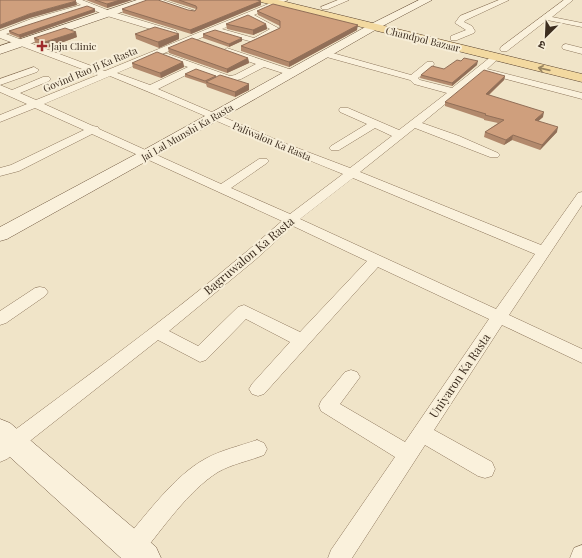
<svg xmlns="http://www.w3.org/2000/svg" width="582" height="558" font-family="'Playfair Display','Noto Sans Devanagari',serif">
<rect width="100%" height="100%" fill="#f0e4c8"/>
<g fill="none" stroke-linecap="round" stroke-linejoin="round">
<g stroke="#8d765c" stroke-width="1">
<g id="street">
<path d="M72 0H82L110 11 176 31 177 33 176 35H170L104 15 88 7 37 23 6 34 105 71 278 0H288L254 15 280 29 260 41 253 42 215 32 162 54H168L230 76 235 75 256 64 224 53 223 51 227 48 295 71 297 73 295 75H289L264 67 241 79 229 82 196 70 158 89 284 143 350 168 392 136 375 128 339 150H331L329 148 331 146 367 124 340 112 339 110 340 108H348L399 130 447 93 414 84 410 80 323 56 322 54 323 52H329L411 75 427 62H433L434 64 433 66 418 78 420 80 452 88 493 55 496 54 500 57 487 69 582 93V99L483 73 422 123 459 136 498 153 500 155 498 157H490L415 128 360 172 541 245 578 193 582 192V205L509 315 582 349V363L502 325 434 430 492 462 495 469 492 476 485 478 478 476 425 445 352 558H328L331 550 395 457 321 411 319 406 321 401 345 372 351 370 357 372 360 377 340 404 405 442 489 319 378 267 264 394 258 396 252 394 249 389 252 384 290 342 246 319 206 360 200 362 158 340 7 459 0 462V441C95 370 193 300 282 221L92 134 19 171 0 176V168L11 165 84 130 35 108 0 122V115L27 104 0 92V85L12 90 43 77H49L51 79 49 81 20 93 36 100 98 75 0 38V31L31 19 81 5ZM248 18 270 29 254 38 222 29ZM162 54 161 56 162 58 188 67 150 85 117 73ZM110 76C188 107 264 143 343 174L290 214 231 188 267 163 269 161 267 159H259L221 184 99 129 98 127 93 126 44 104ZM353 178 535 254 496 309 300 219ZM293 226 367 261 300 332 244 305 238 307 198 346 169 331 255 260Z"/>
<path d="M152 0H163L196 11 195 13H189Z"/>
<path d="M338 0H349L328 9H322L321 7Z"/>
<path d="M499 0H509L466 20 464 22 472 26 475 31 474 33 457 40H451V36L466 30 455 23 460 16Z"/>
<path d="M564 0H573L552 17 582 23V27L547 20 507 51H501L500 49 501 47Z"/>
<path d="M566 44 582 48V54L563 49 562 47 563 45Z"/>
<path d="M34 67 39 70 37 72 0 85V79Z"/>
<path d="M40 287 45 288 48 292 45 296 6 323 0 325V311L35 288Z"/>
<path d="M257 440 264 443 267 449 264 455C249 461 232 464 218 472 188 491 163 528 141 555L134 558 125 555 122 547 125 539C148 513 174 476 205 459 221 450 240 446 257 440Z"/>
<path d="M582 545V558H570L574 548Z"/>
</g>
</g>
<g stroke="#6f573f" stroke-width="1">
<g id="secondary">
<path d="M137 0H152L151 2 0 54V46Z"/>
<path d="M419 0H432L377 29 152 158 7 239 0 241V227L140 152 369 25Z"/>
<path d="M0 419 10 423 156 547 161 558H121L0 448Z"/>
</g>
</g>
<g stroke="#5b4430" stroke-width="1">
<path id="primary" d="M260 0H278L582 74V82L261 2Z"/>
</g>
<use href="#street" fill="#faf1dc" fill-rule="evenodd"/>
<use href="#secondary" fill="#faf1dc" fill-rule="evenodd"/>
<use href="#primary" fill="#f3d9a0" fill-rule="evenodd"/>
</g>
<g fill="#b2896c">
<path d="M86 0H132L107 8Z"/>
<path d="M168 0H256L261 5 191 34 123 13 122 9 195 11 196 9Z"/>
<path d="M95 9V12L20 38 10 34 9 31Z"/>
<path d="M257 11 357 30 289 67 241 51V46L280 28V26L258 15Z"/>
<path d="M226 24H266L267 29 253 35 227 29Z"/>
<path d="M135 34H179V39L159 48 136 39Z"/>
<path d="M203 34 242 41 229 47 203 38Z"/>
<path d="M77 37 47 48 35 43 34 38Z"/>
<path d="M168 48 248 58 249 63 227 73 169 53Z"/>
<path d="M183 62 184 67 161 78 133 68 132 63Z"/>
<path d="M477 65 452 86 420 78 421 75 444 69Z"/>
<path d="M185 74 216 76V77L249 90 235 97 207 87 206 84 185 77Z"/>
<path d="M505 76 504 80 489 95 543 117 538 121 557 132 540 150 512 140 504 145 484 137 485 132 498 123 484 120V119L445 106V102Z"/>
</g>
<g fill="#916f58">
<path d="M120 0H132L107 8V4Z"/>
<path d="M76 1 77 5 30 18 0 29V25L29 14Z"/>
<path d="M261 1V5L191 34 190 30Z"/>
<path d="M95 9V12L20 38 19 35Z"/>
<path d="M266 24 267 29 253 35V30Z"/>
<path d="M358 25 357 30 289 67V62Z"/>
<path d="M76 32 77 37 47 48 45 42Z"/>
<path d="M179 34V39L159 48 158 42Z"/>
<path d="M242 38V41L229 47V44Z"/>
<path d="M248 58 249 63 227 73V69Z"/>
<path d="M478 61 477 65 452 86V83Z"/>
<path d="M183 62 184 67 161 78 160 73Z"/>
<path d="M505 76 504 80 485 98 486 94Z"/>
<path d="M249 84V90L235 97V92Z"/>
<path d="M544 112 543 117 534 125 535 120Z"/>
<path d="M558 127 557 132 540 150 542 145Z"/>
<path d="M513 135 512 140 504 145 506 140Z"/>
</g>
<g fill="#cf9f7d" stroke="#916f58">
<path d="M0 0H75L76 1 29 14 0 25Z"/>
<path d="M95 0H120L107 4Z"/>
<path d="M147 0H158L188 10 195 11 197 8 196 6 179 0H256L261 1 190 30 122 9Z"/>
<path d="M273 4 358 25 289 62 241 46 280 28V21L257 11Z"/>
<path d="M87 6 95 9 19 35 9 31Z"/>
<path d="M248 15 266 24 253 30 226 24Z"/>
<path d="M155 27 179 34 158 42 135 34Z"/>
<path d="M65 28 76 32 45 42 34 38Z"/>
<path d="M215 30 242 38 229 44 203 34Z"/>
<path d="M192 38 248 58 227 69 168 48Z"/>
<path d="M157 52 183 62 160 73 132 63Z"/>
<path d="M464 58 478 61 452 83 421 75 432 66 444 69 457 60 461 61Z"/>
<path d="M196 69 216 76 205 81 185 74Z"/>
<path d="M484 70 505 76 486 94 544 112 535 120 558 127 542 145 513 135 506 140 485 132 504 120 485 115 486 114 445 102Z"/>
<path d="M220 75 249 84 235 92 206 82Z"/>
</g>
<defs><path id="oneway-shaft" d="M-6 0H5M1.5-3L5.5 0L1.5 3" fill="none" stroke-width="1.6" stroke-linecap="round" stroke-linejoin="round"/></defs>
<use stroke="#988460" href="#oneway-shaft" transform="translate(544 69) rotate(-167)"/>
<path fill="#9e2a2b" stroke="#f7eed8" stroke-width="1.5" d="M40 40h4v4h4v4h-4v4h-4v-4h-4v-4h4z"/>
<g text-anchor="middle" stroke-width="4" stroke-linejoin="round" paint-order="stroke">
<g font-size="10" fill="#3d2e20" stroke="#f7eed8">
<text transform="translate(423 39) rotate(14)" y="4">Chandpol Bazaar</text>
<text transform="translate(90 69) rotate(-23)" y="4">Govind Rao Ji Ka Rasta</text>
<text transform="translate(187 132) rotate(-30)" y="4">Jai Lal Munshi Ka Rasta</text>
<text transform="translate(272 141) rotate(23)" y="4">Paliwalon Ka Rasta</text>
</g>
<g font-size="10" fill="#3d2e20" stroke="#f7eed8" text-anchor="start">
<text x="51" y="50">Jaju Clinic</text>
</g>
<g font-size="12" fill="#3d2e20" stroke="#f7eed8">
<text transform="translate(249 256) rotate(-40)" y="4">Bagruwalon Ka Rasta</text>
<text transform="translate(460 376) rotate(-56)" y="4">Uniyaron Ka Rasta</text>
</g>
</g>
<g transform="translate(546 36) rotate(204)" stroke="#f7eed8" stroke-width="3" paint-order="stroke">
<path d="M0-3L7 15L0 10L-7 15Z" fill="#3d2e20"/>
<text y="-6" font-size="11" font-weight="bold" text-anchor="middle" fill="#3d2e20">उ</text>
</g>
</svg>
